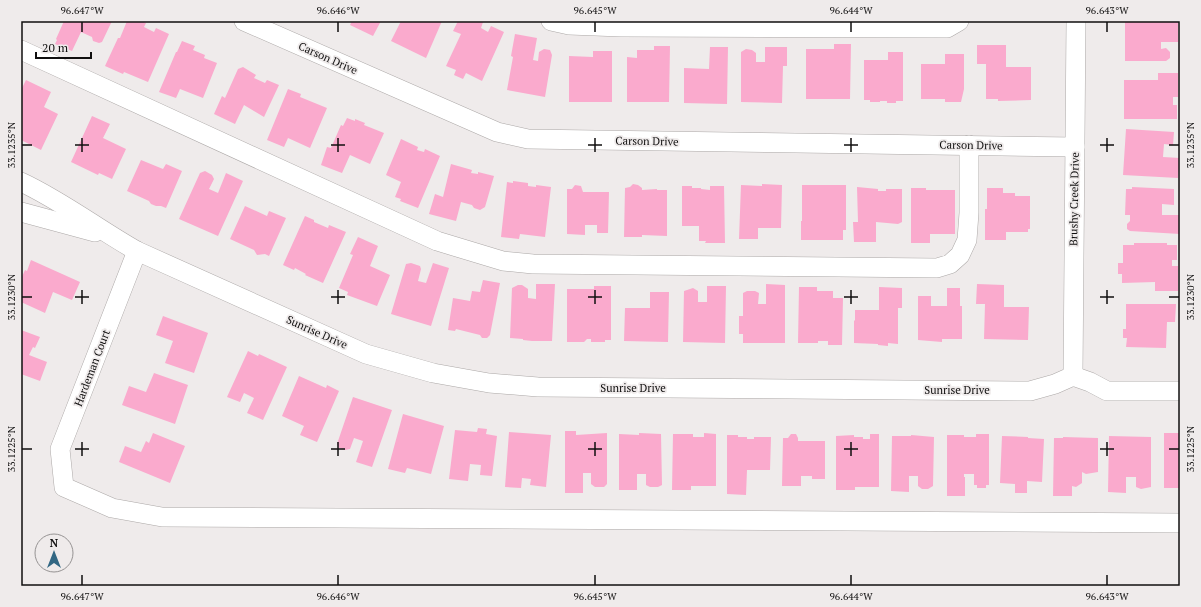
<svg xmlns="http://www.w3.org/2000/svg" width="1201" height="607" font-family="'PT Serif',serif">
<rect width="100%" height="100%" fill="#efebeb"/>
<g fill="#faaacd">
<path d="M64 21H112L102 42 99 43 93 41 92 37 81 32 72 51 55 44 57 40 56 39Z"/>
<path d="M127 21H141L146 23 144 27 154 32 156 28 169 34 148 82 124 72 123 74 105 66 118 38H120Z"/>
<path d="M352 21H381L373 36 350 25Z"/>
<path d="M401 21H442L426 58 391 41Z"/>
<path d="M458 21H481L483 22 481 28 488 32 491 26 504 32 482 81 466 73 463 79 454 75 456 70 446 66 461 34 453 31Z"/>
<path d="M1158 21H1178V42H1161V49L1166 48 1170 52V58L1166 61H1125V22H1158Z"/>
<path d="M515 34 537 38 533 60 538 61 539 52 544 49 550 50 552 55 545 97 507 90 513 57 511 56Z"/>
<path d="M182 41 195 46 193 50 205 55 204 58 217 63 203 98 180 89 176 98 159 92 176 52H177Z"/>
<path d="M834 44H851L850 99H806V49H834Z"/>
<path d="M977 45H1006V67H1031V100L998 101V99H986V64H977Z"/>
<path d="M654 46H670L669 102H627V57L637 58V50H654Z"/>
<path d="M710 47H728L727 104 684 103V68L709 69Z"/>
<path d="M765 47H787V66H783L782 103 741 102V52L746 49 752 50 756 53V62H765Z"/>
<path d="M593 51H612V102H569V56L593 57Z"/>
<path d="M888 52H903V101H896V103H887V101H880V102H870V100H864V60H888Z"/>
<path d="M945 54H964V89L961 102H945V99H921V64H945Z"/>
<path d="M243 67 256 75 254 78 265 83 267 80 279 85 264 117 244 105 235 124 214 114 222 96 225 98 238 69Z"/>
<path d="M1158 73H1178V97H1173V105H1177V119H1124V80H1158Z"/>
<path d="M26 80 51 92 44 107 58 114 41 150 21 140V90Z"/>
<path d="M288 89 301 94 300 97 327 108 310 148 288 138 284 147 267 140Z"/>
<path d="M92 116 110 124 103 138 126 149 112 179 99 173 98 175 71 162Z"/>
<path d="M347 118 355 121V119L365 123 364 125 384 133 370 164 350 155 342 173 321 165 327 147 331 148 341 125 343 126Z"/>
<path d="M1126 129 1174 132 1173 145 1164 144 1163 157 1180 158 1178 178 1123 175Z"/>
<path d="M401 139 418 147 417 150 424 152 425 149 440 156 418 208 400 201 401 199 395 197 401 182 386 175Z"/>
<path d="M141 160 163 169 166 164 182 171 166 208 161 206H156L151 204 149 201 127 191Z"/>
<path d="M451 164 472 170 471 173 478 174V172L494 176 485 207 480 210 474 208 472 205 461 202 456 221 429 214 435 194 443 197Z"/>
<path d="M205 171 212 175 214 179 209 189 218 193 226 173 243 181 218 236 179 219 200 173Z"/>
<path d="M513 181 528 183V186L536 187V185L551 187 545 237 520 234 519 239 501 237 507 182 513 183Z"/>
<path d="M633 184 638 185 642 188V190L657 189V190H667V236L642 235V237H624L625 188 630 187Z"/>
<path d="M762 184 782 185 781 228H758V239H739L741 185 762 186Z"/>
<path d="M575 185 581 186 583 192H609L608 233H597V225H585V235L567 234V189H572Z"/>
<path d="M802 185H846V230H843V240H801V221H802Z"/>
<path d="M682 186H692V188H701V189L710 190V186H724L725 243H705L706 241H699V226H682Z"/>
<path d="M857 187 878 189V191H886V189H902V222L898 224 876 222V242H854L853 222H858Z"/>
<path d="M1132 187 1174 189V205L1162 204V215H1180V234L1130 231 1127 229V224L1130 221V215H1125L1126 189H1132Z"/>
<path d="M911 188H926V190H955V234H930V243H911Z"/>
<path d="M987 188H1003V193H1015V196H1030V229H1028V232H1006V240H985V209H987Z"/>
<path d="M245 206 267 216 269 211 286 218 269 256 265 254 257 255 254 250 230 239Z"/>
<path d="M305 216 314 220V222L328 228 329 225 346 232 323 283 305 275 306 274 295 268 294 270 283 265Z"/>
<path d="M358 237 378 246 370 266 390 275 377 306 347 295 348 292 339 288 353 255 350 254Z"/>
<path d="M1134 243H1167V245H1177V260H1172V266H1178V291H1155V282L1122 283V274H1118V263H1123V245H1134Z"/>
<path d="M31 260 80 282 72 300 53 292 45 313 21 302V279L25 270 27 271Z"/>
<path d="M411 263 420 266 421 269 418 281 426 283 433 263 449 268 431 326 391 314 406 264Z"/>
<path d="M483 280 500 283 490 335 487 338H482L480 335 456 329 455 331 448 330 453 298 470 301 472 291 480 292Z"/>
<path d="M536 284H555L552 341H532L523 340V339L510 338 512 288 518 285H522L528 289V298L536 299Z"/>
<path d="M766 284 785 285V343H743V334H739V316H743V293L747 291H755L759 293 758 304H766Z"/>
<path d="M977 284 1004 285V307H1029L1028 340 984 339 985 304H976Z"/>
<path d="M594 286H611V340H605V342H591V339H587L584 342H567V289H594Z"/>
<path d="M707 286H726L725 343 683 342 684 291 693 288 698 291V302H707Z"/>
<path d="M799 287H817V291H833V298H843L842 345H828V341H818V343H798Z"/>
<path d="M879 287 902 288V308H898V344L888 343V346L878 345V344L854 343V320L855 321V310H879Z"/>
<path d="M947 288H960V306H962V339H942V342L918 340V296H931V306H947Z"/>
<path d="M650 292H669L668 342 624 341 625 308H650Z"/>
<path d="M1126 304H1176L1175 322H1167L1166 348 1126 347 1127 338H1123V329H1126Z"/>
<path d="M163 316 208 333 194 373 165 363 173 341 156 335Z"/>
<path d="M21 330 40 337 35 348 33 347 29 355 47 362 40 381 21 374Z"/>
<path d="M248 351 258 356 259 354 287 367 263 420 247 413 254 398 244 393 240 402 227 397Z"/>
<path d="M154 373 188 385 175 424 122 405 129 386 146 392Z"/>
<path d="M299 376 326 388 327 385 339 391 317 442 300 435 304 426 282 416Z"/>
<path d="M353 397 392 410 372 467 356 462 363 441 354 438 350 449 345 450 339 448 337 444Z"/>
<path d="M403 414 444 426 431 474 407 468 405 473 388 469Z"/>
<path d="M478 428 487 429 486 434 497 436 492 476 480 475 481 465 470 464 468 481 449 479 455 430 477 432Z"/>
<path d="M565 431H576V435L607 433V484L604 487H595L591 484V473H583V493H565Z"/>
<path d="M509 432 551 435 546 487 530 485 531 479 522 478 521 488 505 487Z"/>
<path d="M153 433 185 446 170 483 119 462 125 446 141 452 146 441 149 443Z"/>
<path d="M639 433 661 434 662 485 658 487H650L646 485V474H637V490H619V434L639 435Z"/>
<path d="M704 433 716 434V486H691V490H672L673 434H693V437H704Z"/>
<rect x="1164" y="433" width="16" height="55"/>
<path d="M791 434H796L798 438V441H825V479H812V476H801V486H782L783 438H788Z"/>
<path d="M870 434H879V487H855V490H836V436L854 435V437H863V439H870Z"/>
<path d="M976 434H989V485H986V488H977V485H974V474H964V477H965V496H947V435H964V437H976Z"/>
<path d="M727 435H738V437H747V439H754V437H771L770 470H747L746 495 727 494Z"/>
<path d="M911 435 934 437 933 486 928 489H922L918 486V476H909V492L891 491 892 436H911Z"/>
<path d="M1002 436 1028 437V438L1044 439 1042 482 1027 481V493H1015V484L1000 483Z"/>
<path d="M1109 436 1151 437V487L1141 489 1136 487V477H1126V493L1108 492Z"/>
<path d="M1063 437 1098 438V472L1086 474 1082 472V483L1076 487 1072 486V496H1053L1054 438H1063Z"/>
</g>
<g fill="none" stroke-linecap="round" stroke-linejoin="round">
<g stroke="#aca8a7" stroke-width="20">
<g id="minor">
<path d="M244 21 497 132 528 139 1075 147"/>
<path d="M551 21 569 25 621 27 947 28 959 21"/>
<path d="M21 50 437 241 503 261 533 264 937 268 950 264 960 255 967 240 969 213V145"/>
<path d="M21 182C62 201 98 229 137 251L366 354 433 373 489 383 538 387 1030 391 1055 384 1073 376 1090 382 1107 391H1180"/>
<path d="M21 212 95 232"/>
<path d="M137 251 60 449 64 487 112 508 162 517 1180 523"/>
<path d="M1073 376 1076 21"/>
</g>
</g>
<use href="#minor" stroke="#fff" stroke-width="19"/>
</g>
<path fill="none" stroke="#100f0f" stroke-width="1.5" d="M82 22V32M338 22V32M595 22V32M851 22V32M1107 22V32M82 138V152M338 138V152M595 138V152M851 138V152M1107 138V152M22 145H32M75 145H89M331 145H345M588 145H602M844 145H858M1100 145H1114M1169 145H1179M82 290V304M338 290V304M595 290V304M851 290V304M1107 290V304M22 297H32M75 297H89M331 297H345M588 297H602M844 297H858M1100 297H1114M1169 297H1179M82 442V456M338 442V456M595 442V456M851 442V456M1107 442V456M22 449H32M75 449H89M331 449H345M588 449H602M844 449H858M1100 449H1114M1169 449H1179M82 575V585M338 575V585M595 575V585M851 575V585M1107 575V585"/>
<g text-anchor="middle" stroke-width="3.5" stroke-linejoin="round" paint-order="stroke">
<g font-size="11" fill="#100f0f" stroke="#efebeb">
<text transform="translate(328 58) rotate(24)" y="4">Carson Drive</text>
<text transform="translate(647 141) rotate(1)" y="4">Carson Drive</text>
<text transform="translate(971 145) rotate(1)" y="4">Carson Drive</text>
<text transform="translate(1074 199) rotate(-89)" y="4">Brushy Creek Drive</text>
<text transform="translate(317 332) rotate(24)" y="4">Sunrise Drive</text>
<text transform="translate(92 368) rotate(-69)" y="4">Hardeman Court</text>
<text x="633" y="392">Sunrise Drive</text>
<text x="957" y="394">Sunrise Drive</text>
</g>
</g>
<rect width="1201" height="607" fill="none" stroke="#efebeb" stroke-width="44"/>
<g transform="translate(54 553)"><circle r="19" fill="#efebeb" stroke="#969393"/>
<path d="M0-3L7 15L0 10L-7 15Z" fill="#326783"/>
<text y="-6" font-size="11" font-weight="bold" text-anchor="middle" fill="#100f0f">N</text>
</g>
<path d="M36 52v6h55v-6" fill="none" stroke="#100f0f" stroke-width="2"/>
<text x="42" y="52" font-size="12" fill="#100f0f" stroke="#efebeb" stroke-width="3" paint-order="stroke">20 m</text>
<rect x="22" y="22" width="1157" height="563" fill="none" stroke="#100f0f" stroke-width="1.5"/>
<g font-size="10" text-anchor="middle" fill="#100f0f">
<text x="82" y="14">96.647°W</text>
<text x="338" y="14">96.646°W</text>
<text x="595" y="14">96.645°W</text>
<text x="851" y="14">96.644°W</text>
<text x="1107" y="14">96.643°W</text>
<text transform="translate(11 145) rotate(-90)" y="4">33.1235°N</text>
<text transform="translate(1190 145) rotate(-90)" y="4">33.1235°N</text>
<text transform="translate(11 297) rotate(-90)" y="4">33.1230°N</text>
<text transform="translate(1190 297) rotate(-90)" y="4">33.1230°N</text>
<text transform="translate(11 449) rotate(-90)" y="4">33.1225°N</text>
<text transform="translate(1190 449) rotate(-90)" y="4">33.1225°N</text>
<text x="82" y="600">96.647°W</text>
<text x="338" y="600">96.646°W</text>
<text x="595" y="600">96.645°W</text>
<text x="851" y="600">96.644°W</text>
<text x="1107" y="600">96.643°W</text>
</g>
</svg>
